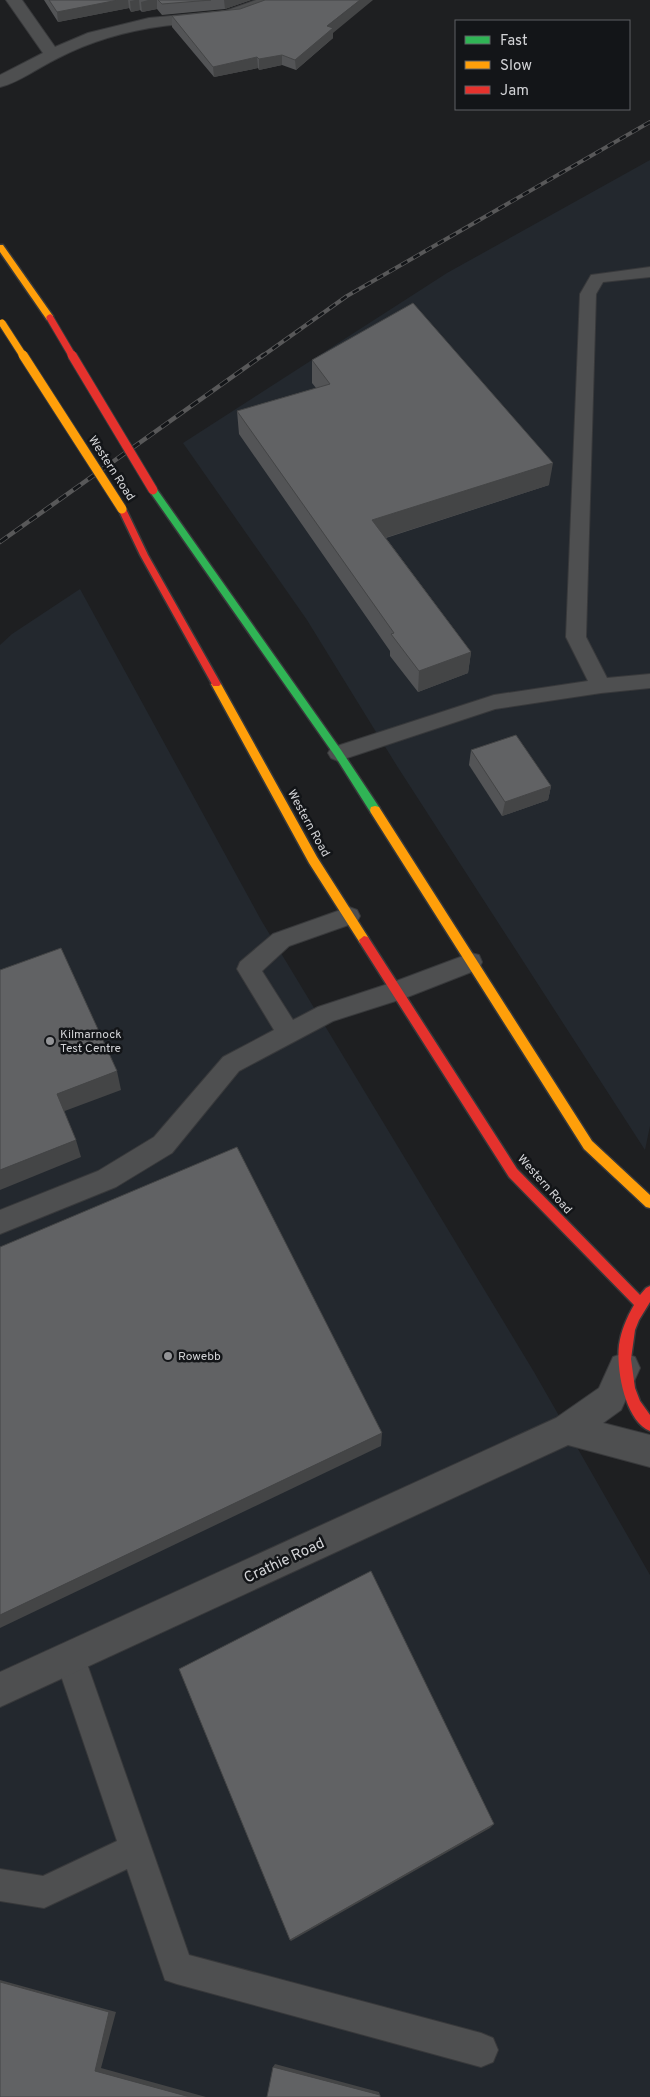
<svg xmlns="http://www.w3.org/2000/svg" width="650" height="2097" font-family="Overpass,sans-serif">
<rect width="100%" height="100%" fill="#1e1f21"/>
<g fill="#23282e">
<path d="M650 160V1126L645 1150 397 766 307 620 183 443 447 273Z"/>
<path d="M80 589 261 920 534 1372 650 1575V2097H0V645L12 634Z"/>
</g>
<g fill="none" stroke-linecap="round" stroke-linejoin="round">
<g stroke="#38393b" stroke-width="2">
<g id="lane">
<path d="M650 267V277L603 282 596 294 586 637 607 678 650 674V688L601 693 495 709 338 761 331 758 328 753 331 748 494 695 588 681 566 637 580 294 591 275Z"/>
<path d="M349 907 357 910 360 916 357 922 289 946 262 971 293 1020 318 1007 391 983 471 953 479 955 482 962 479 969 405 998 333 1021 239 1071 172 1153 116 1187 0 1234V1210L98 1171 154 1137 223 1057 274 1030 237 969 240 962 273 934Z"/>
<path d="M70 1643 81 1647 85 1658 189 1955 481 2033 493 2038 498 2050 493 2062 481 2067 177 1984 165 1980 127 1869 44 1908 0 1901V1869L43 1876 117 1841 55 1658 59 1647Z"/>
</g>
</g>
<g stroke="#38393b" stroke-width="2">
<g id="street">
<path d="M6 0H22L55 47 88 33 149 18 225 11 256 0H276C260 23 189 22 163 26 126 31 91 41 58 58 39 67 20 82 0 87V75L43 53Z"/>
<path d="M624 1353 635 1357 640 1368 621 1410 603 1423 650 1435V1467L568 1445 0 1707V1672L556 1418 599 1388 613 1357Z"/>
</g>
</g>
<g stroke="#38393b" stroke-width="3">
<path id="fast" d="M153 487 156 488 341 750 379 807 380 810 379 813H371L335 756 150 492 149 490Z"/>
</g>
<g stroke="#38393b" stroke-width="3">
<g id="slow">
<path d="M0 245H3L53 316V320H47L0 252Z"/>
<path d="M216 681 221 684 317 857 368 937 369 940 368 943H360L309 863 211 684Z"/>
<path d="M375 806 379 807 592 1141 650 1195V1208L646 1207 584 1149 371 813 370 810 371 807Z"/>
</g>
</g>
<g stroke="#38393b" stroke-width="3">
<g id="jam">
<path d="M122 506 126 509 148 555 221 684 219 686H213L140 555 118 509Z"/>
<path d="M364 936 368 937 517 1169 640 1295 646 1288 650 1286V1302L639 1320 635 1330 631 1359 635 1388 640 1401 650 1415V1431C625 1421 616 1369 619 1345 621 1331 627 1317 634 1305L509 1177 360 943 359 940Z"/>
</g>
</g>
<use href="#lane" fill="#4e4f50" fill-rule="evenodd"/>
<use href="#street" fill="#4e4f50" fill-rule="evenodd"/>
<use href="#fast" fill="#30b455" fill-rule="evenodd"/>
<use href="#slow" fill="#ff9f0a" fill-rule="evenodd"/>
<use href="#jam" fill="#e5322d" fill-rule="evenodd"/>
<g stroke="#585859" stroke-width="4">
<path id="rail-far1" d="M261 357 347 296 650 122"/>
</g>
<g stroke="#585859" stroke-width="4.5">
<path id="rail" d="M0 542 263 355"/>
</g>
<use href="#rail-far1" stroke="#131518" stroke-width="2.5" stroke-dasharray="7" stroke-linecap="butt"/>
<use href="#rail" stroke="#131518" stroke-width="3" stroke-dasharray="9" stroke-linecap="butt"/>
<g stroke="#38393b" stroke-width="9" stroke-linecap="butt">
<path id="slow-bridge-far1" d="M2 323 24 357"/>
</g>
<g stroke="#38393b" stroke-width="11" stroke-linecap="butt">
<path id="slow-bridge" d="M23 355 122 509"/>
</g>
<g stroke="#38393b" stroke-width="9" stroke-linecap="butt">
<path id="jam-bridge-far1" d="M50 318 73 357"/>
</g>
<g stroke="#38393b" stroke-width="11" stroke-linecap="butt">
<path id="jam-bridge" d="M72 355 153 490"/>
</g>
<use href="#slow-bridge-far1" stroke="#ff9f0a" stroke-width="7"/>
<use href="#slow-bridge" stroke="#ff9f0a" stroke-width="9"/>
<use href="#jam-bridge-far1" stroke="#e5322d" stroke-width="7"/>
<use href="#jam-bridge" stroke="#e5322d" stroke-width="9"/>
</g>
<g fill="#535456">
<path d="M44 0H251L225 9 162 15 157 9 142 12 140 10 131 12 129 8 58 22Z"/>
<path d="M240 9 333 33V38L296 70 282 65 259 70 258 68 214 77 172 27V16Z"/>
<path d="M312 360 549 485 386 538 471 652 468 673 418 692 390 656V651L239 434 237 411 316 388 312 383Z"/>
<path d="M471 750 551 786 548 800 502 816 469 765Z"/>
</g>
<g fill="#444546">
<path d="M118 0H128L129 8 58 22 57 12Z"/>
<path d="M135 0H139L140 10 131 12 130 1Z"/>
<path d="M148 0H157V9L142 12 141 2Z"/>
<path d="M224 0H251L225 9Z"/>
<path d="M360 0H373L333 33V38L296 70 295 60 327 26Z"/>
<path d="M282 55V65L259 70V59Z"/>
<path d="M257 57 258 68 214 77 213 67Z"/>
<path d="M553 463 549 485 372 542V520Z"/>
<path d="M471 652 468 673 418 692 419 671Z"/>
<path d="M551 786 548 800 502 816 505 802Z"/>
<path d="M117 1071 121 1090 62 1112 57 1094Z"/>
<path d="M76 1140 81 1157 0 1190V1170Z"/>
<path d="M382 1433 381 1446 0 1628V1615Z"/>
<path d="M494 1824 490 1828 291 1941 290 1940Z"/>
<path d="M0 1980 116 2012 101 2068 206 2097H190L95 2071 0 1982Z"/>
<path d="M275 2064 379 2092 380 2095 273 2067Z"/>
</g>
<g fill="#616264" stroke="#444546">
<path d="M49 0H118L57 12Z"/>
<path d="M158 0H211L162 4Z"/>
<path d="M265 0H360L327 26 333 28 295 60 282 55 259 59 257 57 213 67 172 16 240 9Z"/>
<path d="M413 303 553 463 372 520 471 652 419 671 391 634 394 633 237 411 330 384 312 360Z"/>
<path d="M516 735 551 786 505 802 471 750Z"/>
<path d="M61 948 117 1071 57 1094 76 1140 0 1170V970Z"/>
<path d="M237 1147 382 1433 0 1615V1247Z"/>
<path d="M371 1571 494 1824 290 1940 179 1669Z"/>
<path d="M0 1982 109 2012 95 2071 190 2097H0Z"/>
<path d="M273 2067 380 2095V2097H267Z"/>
</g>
<g fill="#939497" stroke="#131518" stroke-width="2">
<circle cx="50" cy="1041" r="5"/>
<circle cx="168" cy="1356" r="5"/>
</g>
<g text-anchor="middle" stroke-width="5" stroke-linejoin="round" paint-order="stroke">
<g font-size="12" fill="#d2d3d6" stroke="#131518">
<text transform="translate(112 468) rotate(57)" y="4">Western Road</text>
<text transform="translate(309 823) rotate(61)" y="4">Western Road</text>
<text transform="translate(545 1184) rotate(48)" y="4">Western Road</text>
</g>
<g font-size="12" fill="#d2d3d6" stroke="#131518" text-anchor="start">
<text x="60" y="1038">Kilmarnock<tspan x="60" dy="14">Test Centre</tspan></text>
<text x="178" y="1360">Rowebb</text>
</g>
<g font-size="15" fill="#d2d3d6" stroke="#131518">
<text transform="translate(284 1560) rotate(-25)" y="5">Crathie Road</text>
</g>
</g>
<rect x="455" y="20" width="175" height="90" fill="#131518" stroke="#5f6164"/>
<rect x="465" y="36" width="25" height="8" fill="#30b455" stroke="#5f6164"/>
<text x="500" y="45" font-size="15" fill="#d2d3d6">Fast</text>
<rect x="465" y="61" width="25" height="8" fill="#ff9f0a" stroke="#5f6164"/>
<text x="500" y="70" font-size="15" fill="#d2d3d6">Slow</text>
<rect x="465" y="86" width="25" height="8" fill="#e5322d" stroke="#5f6164"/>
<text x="500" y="95" font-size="15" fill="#d2d3d6">Jam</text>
</svg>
